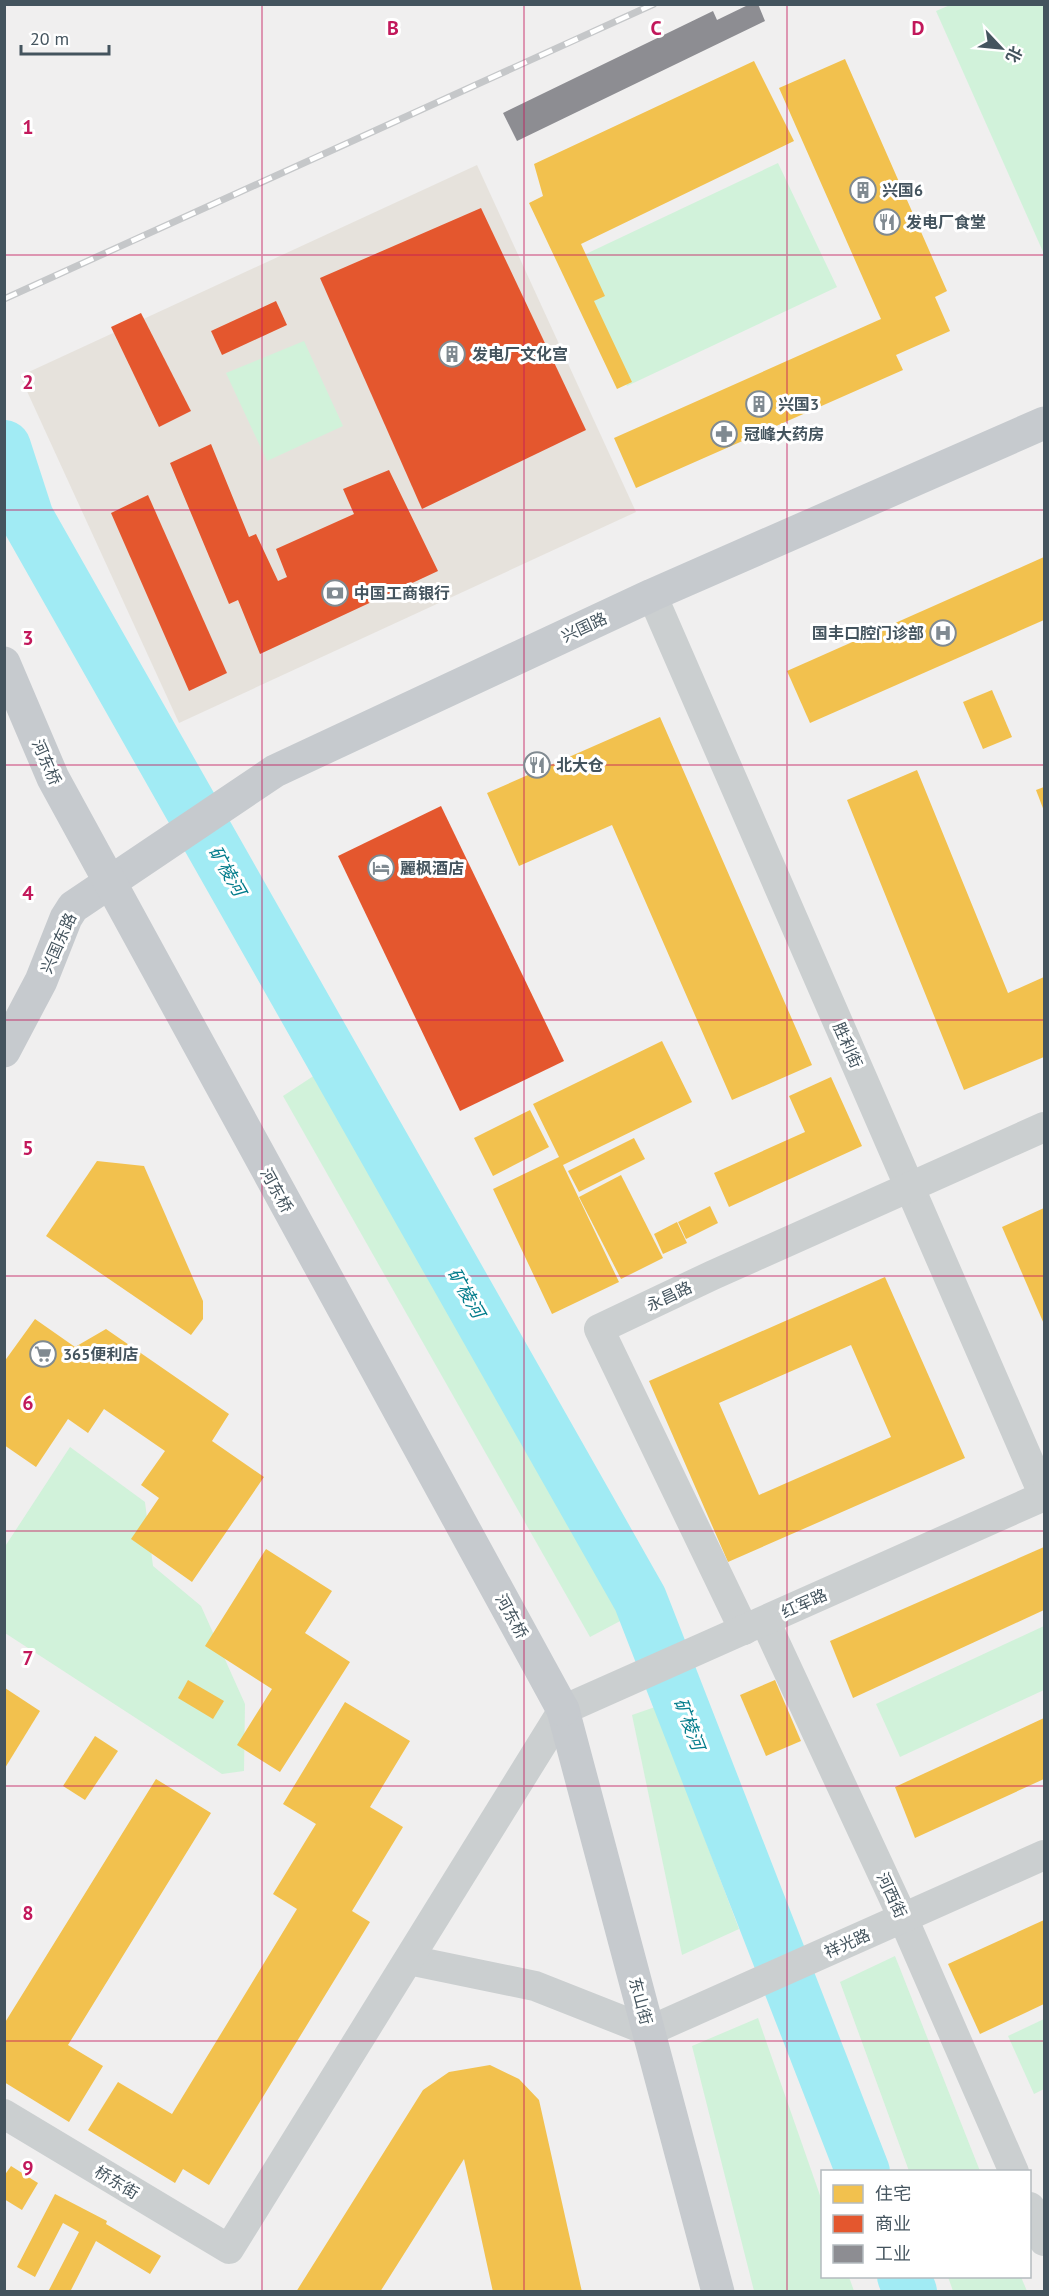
<svg xmlns="http://www.w3.org/2000/svg" width="1049" height="2296" font-family="'PT Sans','Noto Sans SC',sans-serif">
<rect width="100%" height="100%" fill="#f0efef"/>
<path fill="#e6e2dc" d="M477 165 636 512 179 723 20 376Z"/>
<g fill="#d1f2da">
<path d="M950 5H1044V254L936 11Z"/>
<path d="M778 163 837 287 627 386 569 262Z"/>
<path d="M304 341 343 426 267 461 226 373Z"/>
<path d="M315 1075 624 1619 590 1637 283 1096Z"/>
<path d="M70 1447 145 1502 153 1566 201 1606 245 1704 244 1771 222 1774 5 1633 4 1548Z"/>
<path d="M1044 1626V1690L900 1757 876 1704Z"/>
<path d="M655 1707 739 1929 682 1955 632 1715Z"/>
<path d="M895 1956 980 2171H909L840 1982Z"/>
<path d="M758 2018 822 2201V2276L849 2277 854 2291H754L692 2046Z"/>
<path d="M1044 2019V2089L1034 2094 1008 2036Z"/>
<path d="M948 2277H1021L1027 2291H953Z"/>
</g>
<g fill="#f2c14e" fill-rule="evenodd">
<path d="M845 59 947 291 935 297 950 331 896 355 903 370 636 488 614 438 881 319 779 88Z"/>
<path d="M754 61 794 141 581 244 605 296 594 301 632 382 617 389 529 203 543 196 534 164Z"/>
<path d="M1044 557V620L810 723 787 671Z"/>
<path d="M992 690 1012 737 983 749 963 702Z"/>
<path d="M660 717 812 1065 732 1100 612 825 519 866 487 793Z"/>
<path d="M917 770 1008 993 1044 977V1057L964 1090 847 800Z"/>
<path d="M1044 787V811L1036 790Z"/>
<path d="M662 1041 692 1102 563 1165 619 1282 552 1314 493 1189 559 1157 533 1104Z"/>
<path d="M831 1077 862 1146 729 1207 714 1173 805 1132 789 1096Z"/>
<path d="M530 1110 549 1147 493 1176 474 1138Z"/>
<path d="M634 1138 645 1159 579 1192 568 1171Z"/>
<path d="M97 1161 144 1166 203 1301V1319L191 1335 46 1236Z"/>
<path d="M621 1175 663 1258 621 1279 579 1197Z"/>
<path d="M710 1206 718 1223 686 1239 678 1222Z"/>
<path d="M1044 1208V1324L1002 1227Z"/>
<path d="M677 1222 687 1243 663 1254 654 1234Z"/>
<path d="M885 1277 965 1458 728 1562 649 1381ZM851 1345 891 1437 759 1495 719 1403Z"/>
<path d="M35 1319 75 1347 106 1329 229 1414 212 1441 264 1477 192 1582 131 1539 159 1498 141 1485 165 1451 104 1409 88 1433 68 1419 36 1467 4 1445V1362Z"/>
<path d="M1044 1547V1610L853 1698 830 1641Z"/>
<path d="M266 1549 332 1591 305 1633 350 1662 280 1772 237 1745 272 1689 205 1646Z"/>
<path d="M188 1680 224 1701 213 1719 178 1698Z"/>
<path d="M775 1680 801 1741 766 1756 740 1695Z"/>
<path d="M5 1688 40 1711 5 1768Z"/>
<path d="M345 1702 410 1741 370 1807 403 1827 352 1911 370 1922 209 2185 183 2169 175 2183 88 2130 118 2082 172 2114 297 1909 273 1894 316 1824 283 1804Z"/>
<path d="M1044 1718V1779L915 1838 895 1787Z"/>
<path d="M95 1736 118 1751 85 1800 63 1786Z"/>
<path d="M156 1779 211 1813 68 2045 103 2066 69 2122 4 2082V2024Z"/>
<path d="M1044 1920V2004L980 2034 948 1964Z"/>
<path d="M490 2065 519 2079 539 2100 582 2292H493L464 2159 380 2292H296L423 2090 449 2072Z"/>
<path d="M11 2166 38 2183 22 2210 4 2199V2176Z"/>
<path d="M55 2194 107 2221 106 2224 161 2256 150 2274 96 2241 70 2292 49 2290 79 2232 63 2223 35 2277 17 2267Z"/>
</g>
<g fill="#e4572e">
<path d="M481 208 586 430 422 509 320 278Z"/>
<path d="M276 301 287 325 222 355 211 331Z"/>
<path d="M141 313 191 411 159 427 111 327Z"/>
<path d="M211 444 249 537 256 534 278 581 287 577 276 549 354 514 343 489 389 470 438 571 260 654 238 600 229 604 170 463Z"/>
<path d="M148 495 227 673 189 691 111 513Z"/>
<path d="M441 806 564 1061 460 1111 338 856Z"/>
</g>
<path fill="#8d8d92" d="M750 4H758L765 21 517 141 503 113 713 11 717 20Z"/>
<g fill="none" stroke-linecap="round" stroke-linejoin="round">
<g stroke="#a1ebf4" stroke-width="54">
<path d="M4 447 27 518 640 1599 863 2172"/>
<path d="M904 2276 910 2292"/>
</g>
<g stroke="#cbcfd0" stroke-width="30">
<path d="M652 595 1044 1496"/>
<path d="M765 1621 903 1918 1014 2172"/>
<path d="M744 1630 599 1329 713 1275 1044 1127"/>
<path d="M409 1960 535 1986 649 2031 1044 1855"/>
<path d="M4 2114 229 2249 563 1710 1044 1496"/>
<path d="M1030 2207 1044 2241"/>
</g>
<g stroke="#c6cace" stroke-width="33">
<path d="M4 1051 41 981 66 918 73 907 275 771 652 595 1044 423"/>
<path d="M563 1710 718 2292"/>
</g>
<g stroke="#c5c7c9" stroke-width="7">
<path id="rail" d="M4 299 654 4"/>
</g>
<use href="#rail" stroke="#fff" stroke-width="4.5" stroke-dasharray="14" stroke-linecap="butt"/>
<path stroke="#c6cace" stroke-width="33" d="M4 663 53 778 563 1710"/>
</g>
<path fill="none" stroke="#c2185b" stroke-width="1.5" stroke-opacity="0.55" d="M262 4V2292M524 4V2292M787 4V2292M4 255H1044M4 510H1044M4 765H1044M4 1020H1044M4 1276H1044M4 1531H1044M4 1786H1044M4 2041H1044"/>
<defs>
<g id="building-ring" transform="scale(1.35)"><circle r="9.5" fill="#fff" stroke="#808a91" stroke-width="1.5"/><path d="M-4-6H4V6H1V3H-1V6H-4ZM-2.5-4.3h1.7v1.8h-1.7ZM.8-4.3h1.7v1.8H.8ZM-2.5-1h1.7V.8h-1.7ZM.8-1h1.7V.8H.8Z" fill="#808a91"/></g>
<g id="restaurant-ring" transform="scale(1.35)"><circle r="9.5" fill="#fff" stroke="#808a91" stroke-width="1.5"/><path d="M-5-6h1v4h1v-4h1v4h1v-4h1v5L-1.5 .5V6h-2V.5L-5-1ZM5-6V6H3V1.5H1.5Q1.5-4 5-6Z" fill="#808a91"/></g>
<g id="pharmacy-ring" transform="scale(1.35)"><circle r="9.5" fill="#fff" stroke="#808a91" stroke-width="1.5"/><path d="M-2-6h4v4h4v4h-4v4h-4v-4h-4v-4h4Z" fill="#808a91"/></g>
<g id="bank-ring" transform="scale(1.35)"><circle r="9.5" fill="#fff" stroke="#808a91" stroke-width="1.5"/><path d="M-6-4H6V4H-6ZM0-2.3a2.3 2.3 0 1 0 0 4.6a2.3 2.3 0 1 0 0-4.6Z" fill="#808a91"/></g>
<g id="hospital-ring" transform="scale(1.35)"><circle r="9.5" fill="#fff" stroke="#808a91" stroke-width="1.5"/><path d="M-5-5h3v3.5h4V-5h3V5h-3V1.5h-4V5h-3Z" fill="#808a91"/></g>
<g id="hotel-ring" transform="scale(1.35)"><circle r="9.5" fill="#fff" stroke="#808a91" stroke-width="1.5"/><path d="M-6-4.5h1.5V1H6V5H4.5V3h-9V5H-6ZM-4 0a1.8 1.8 0 1 1 3.6 0ZM.5 0V-2.5h3Q6-2.5 6 0Z" fill="#808a91"/></g>
<g id="supermarket-ring" transform="scale(1.35)"><circle r="9.5" fill="#fff" stroke="#808a91" stroke-width="1.5"/><path d="M-6-5.5h2.5l.6 2H6L4.5 2H-2.5L-4.4-4H-6ZM-1.5 3.2a1.3 1.3 0 1 0 .1 0ZM3 3.2a1.3 1.3 0 1 0 .1 0Z" fill="#808a91"/></g>
</defs>
<g fill-rule="evenodd">
<use href="#building-ring" x="863" y="190"/>
<use href="#restaurant-ring" x="887" y="222"/>
<use href="#building-ring" x="452" y="354"/>
<use href="#building-ring" x="759" y="404"/>
<use href="#pharmacy-ring" x="724" y="434"/>
<use href="#bank-ring" x="335" y="593"/>
<use href="#hospital-ring" x="943" y="633"/>
<use href="#restaurant-ring" x="537" y="765"/>
<use href="#hotel-ring" x="381" y="868"/>
<use href="#supermarket-ring" x="43" y="1354"/>
</g>
<g text-anchor="middle" stroke-width="6" stroke-linejoin="round" paint-order="stroke">
<g font-size="16" font-weight="bold" fill="#44545e" stroke="#fff" text-anchor="start">
<text x="882" y="196">兴国6</text>
<text x="906" y="228">发电厂食堂</text>
<text x="472" y="360">发电厂文化宫</text>
<text x="778" y="410">兴国3</text>
<text x="744" y="440">冠峰大药房</text>
<text x="354" y="599">中国工商银行</text>
<text x="924" y="639" text-anchor="end">国丰口腔门诊部</text>
<text x="556" y="771">北大仓</text>
<text x="400" y="874">麗枫酒店</text>
<text x="63" y="1360">365便利店</text>
</g>
<g font-size="16" fill="#44545e" stroke="#fff">
<text transform="translate(584 627) rotate(-25)" y="6">兴国路</text>
<text transform="translate(47 762) rotate(66)" y="6">河东桥</text>
<text transform="translate(58 943) rotate(-66)" y="6">兴国东路</text>
<text transform="translate(848 1045) rotate(66)" y="6">胜利街</text>
<text transform="translate(277 1190) rotate(61)" y="6">河东桥</text>
<text transform="translate(669 1296) rotate(-25)" y="6">永昌路</text>
<text transform="translate(804 1603) rotate(-24)" y="6">红军路</text>
<text transform="translate(512 1616) rotate(61)" y="6">河东桥</text>
<text transform="translate(892 1895) rotate(65)" y="6">河西街</text>
<text transform="translate(847 1943) rotate(-24)" y="6">祥光路</text>
<text transform="translate(641 2001) rotate(75)" y="6">东山街</text>
<text transform="translate(117 2182) rotate(31)" y="6">桥东街</text>
</g>
<g font-size="18" font-style="italic" fill="#047d8c" stroke="#fff">
<text transform="translate(227 871) rotate(60)" y="6">矿棱河</text>
<text transform="translate(466 1293) rotate(60)" y="6">矿棱河</text>
<text transform="translate(689 1724) rotate(69)" y="6">矿棱河</text>
</g>
</g>
<g font-size="20" text-anchor="middle" font-weight="bold" fill="#c2185b" stroke="#fff" stroke-width="6" stroke-linejoin="round" paint-order="stroke">
<text x="393" y="35">B</text>
<text x="656" y="35">C</text>
<text x="918" y="35">D</text>
<text x="28" y="134">1</text>
<text x="28" y="389">2</text>
<text x="28" y="645">3</text>
<text x="28" y="900">4</text>
<text x="28" y="1155">5</text>
<text x="28" y="1410">6</text>
<text x="28" y="1665">7</text>
<text x="28" y="1920">8</text>
<text x="28" y="2175">9</text>
</g>
<rect width="1049" height="2296" fill="none" stroke="#44545e" stroke-width="12"/>
<rect x="821" y="2170" width="210" height="108" fill="#ffffff" stroke="#b4bbbf" stroke-width="1.5"/>
<rect x="833" y="2185" width="30" height="18" fill="#f2c14e" stroke="#b4bbbf" stroke-width="1.5"/>
<text x="875" y="2200" font-size="18" fill="#44545e">住宅</text>
<rect x="833" y="2215" width="30" height="18" fill="#e4572e" stroke="#b4bbbf" stroke-width="1.5"/>
<text x="875" y="2230" font-size="18" fill="#44545e">商业</text>
<rect x="833" y="2245" width="30" height="18" fill="#8d8d92" stroke="#b4bbbf" stroke-width="1.5"/>
<text x="875" y="2260" font-size="18" fill="#44545e">工业</text>
<g transform="translate(1001 48) rotate(116)" stroke="#ffffff" stroke-width="4.5" paint-order="stroke">
<path d="M0-4.5L10 22L0 15L-10 22Z" fill="#44545e"/>
<text y="-9" font-size="16" font-weight="bold" text-anchor="middle" fill="#44545e">北</text>
</g>
<path d="M21 45v9h88v-9" fill="none" stroke="#44545e" stroke-width="3"/>
<text x="30" y="45" font-size="18" fill="#44545e" stroke="#ffffff" stroke-width="4.5" paint-order="stroke">20 m</text>
</svg>
